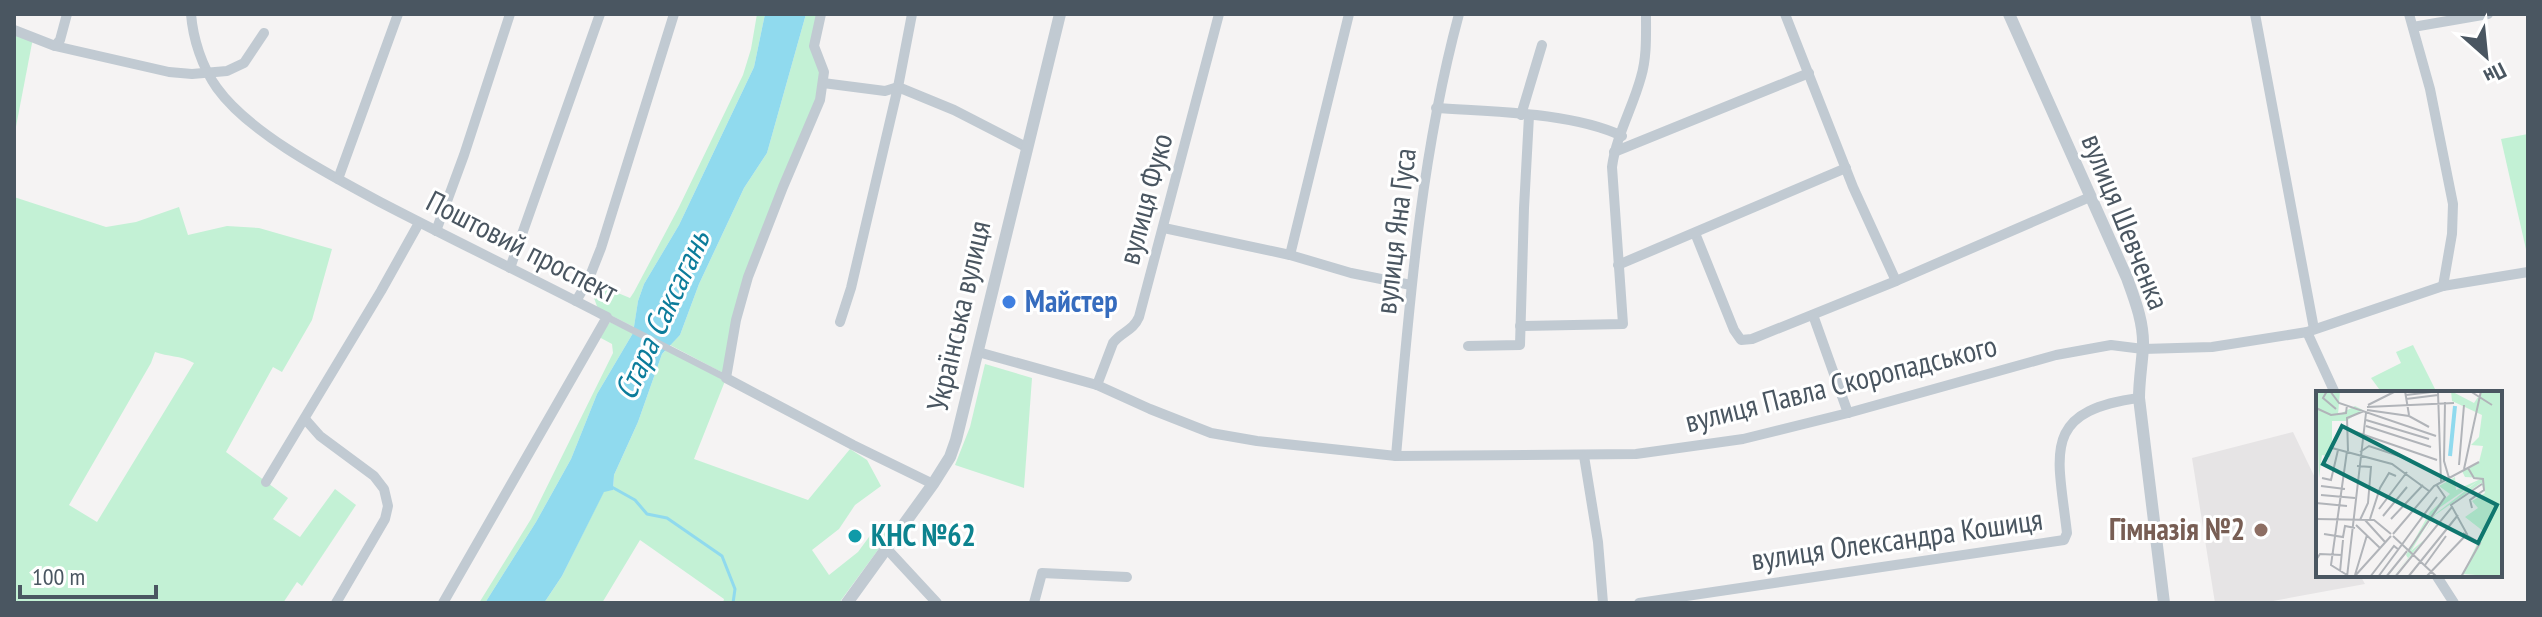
<svg xmlns="http://www.w3.org/2000/svg" width="2542" height="617" font-family="'PT Sans Narrow',sans-serif">
<rect width="100%" height="100%" fill="#f5f3f3"/>
<path fill="#e6e4e5" d="M2293 432 2318 484V575H2360L2365 584 2262 603H2215L2192 458Z"/>
<g fill="#c3f1d5" fill-rule="evenodd">
<path d="M757 14H765L754 67 679 225 644 284 638 301 634 327 598 309 594 298V283L630 298 634 292 679 207 743 75 751 49Z"/>
<path d="M806 14H821L814 46 823 83 748 277 727 375 670 345 680 335 699 284 744 188 767 153Z"/>
<path d="M14 30 33 38 14 137Z"/>
<path d="M2528 134V258L2501 139Z"/>
<path d="M14 197 106 227 136 222 179 207 188 235 227 226 259 228 332 249 312 320 282 372 273 367 226 452 288 498 273 519 300 537 335 489 356 505 302 586 297 582 283 603H14ZM155 352C168 357 180 355 194 363L97 522 69 505 151 363Z"/>
<path d="M610 322 633 333 597 394 571 459 536 522 485 603H479L531 519 613 353 612 344 599 337Z"/>
<path d="M2413 345 2437 393H2382L2371 378 2401 363 2396 352Z"/>
<path d="M667 349 725 381 694 459 808 500 850 449 867 460 881 486 855 505 839 529 812 550 829 575 858 552 877 526 885 525 889 535 839 603H723L724 599 640 540 602 603H544L562 576 604 491 613 490 614 475 638 422 662 354Z"/>
<path d="M985 364 1032 378 1024 488 955 465 970 427Z"/>
</g>
<path fill="#90daee" d="M765 14H806L767 153 744 188 699 284 680 335 662 354 638 422 614 475 613 490 604 492 562 576 544 603H485L536 522 571 459 597 394 633 333 638 301 644 284 679 225 754 67Z"/>
<g fill="none" stroke-linecap="round" stroke-linejoin="round">
<path stroke="#90daee" stroke-width="3" d="M610 486 635 500 647 514 667 518 722 556 735 589 733 603"/>
<path stroke="#c1cad2" stroke-width="7" d="M607 317 726 378"/>
<g stroke="#c1cad2" stroke-width="10">
<path d="M191 14C193 39 202 67 217 88 250 134 330 175 380 202 455 241 532 278 607 317L443 603"/>
<path d="M821 14 814 46 824 72 820 100 783 187 748 277 736 320 726 378 853 445 933 484"/>
<path d="M1785 14 1853 187 1896 281 2090 197"/>
<path d="M2255 14 2314 329"/>
<path d="M2409 14 2430 89 2453 204 2452 234 2443 286"/>
<path d="M2413 27 2488 14"/>
<path d="M14 30 55 46 169 72 192 74 227 71 244 63 264 33"/>
<path d="M55 46 60 40 67 14"/>
<path d="M823 83 885 91 898 87 954 110 1026 147"/>
<path d="M1436 108C1492 112 1571 112 1622 136"/>
<path d="M1521 115 1542 45"/>
<path d="M1614 152 1809 73"/>
<path d="M338 179 398 14"/>
<path d="M1164 228 1290 255 1351 273 1411 285"/>
<path d="M436 231 464 155 510 14"/>
<path d="M1695 233 1734 330 1741 340 1752 339 1896 281"/>
<path d="M1290 255 1349 14"/>
<path d="M1618 265 1846 168"/>
<path d="M510 268 600 14"/>
<path d="M576 301 588 281 601 248 674 14"/>
<path d="M1813 315 1848 413"/>
<path d="M840 322 851 288 898 87 912 14"/>
<path d="M1520 326 1623 324 1612 167C1616 136 1633 107 1641 77 1647 57 1646 35 1646 14"/>
<path d="M2307 332 2335 393"/>
<path d="M1468 346 1520 345 1524 208 1529 116"/>
<path d="M978 352 1097 385 1150 409 1211 433 1257 441 1396 456 1636 454 1743 439 1848 413 2056 355 2111 345 2143 349 2212 347 2307 332 2443 286 2528 272"/>
<path d="M1097 385 1113 343C1121 332 1133 331 1139 317L1219 14"/>
<path d="M305 419 320 436 374 476 384 489 388 506 385 519 336 603"/>
<path d="M1396 456C1409 308 1420 158 1459 14"/>
<path d="M1584 456 1598 542 1603 603"/>
<path d="M266 482 381 291 419 223"/>
<path d="M887 549 937 603"/>
<path d="M2436 575 2454 603"/>
<path d="M1034 603 1042 573 1127 577"/>
<path d="M1639 603 2064 540 2067 533C2058 454 2040 411 2139 398"/>
</g>
<g stroke="#c1cad2" stroke-width="12">
<path d="M2009 14 2127 278C2135 300 2144 323 2143 347 2142 364 2139 381 2139 398L2164 603"/>
<path d="M847 603 933 484 950 457 956 440 1060 14"/>
</g>
</g>
<circle fill="#3f7fe0" stroke="#fff" stroke-width="3" cx="1009" cy="302" r="8"/>
<circle fill="#8d6e63" stroke="#fff" stroke-width="3" cx="2261" cy="530" r="8"/>
<circle fill="#0f9aa8" stroke="#fff" stroke-width="3" cx="855" cy="536" r="8"/>
<g text-anchor="middle" stroke-width="6" stroke-linejoin="round" paint-order="stroke">
<g font-size="30" fill="#4a5661" stroke="#fff">
<text transform="translate(1146 199) rotate(-75)" y="10">вулиця Фуко</text>
<text transform="translate(2125 222) rotate(68)" y="10">вулиця Шевченка</text>
<text transform="translate(1396 231) rotate(-83)" y="10">вулиця Яна Гуса</text>
<text transform="translate(522 247) rotate(27)" y="10">Поштовий проспект</text>
<text transform="translate(959 316) rotate(-77)" y="10">Українська вулиця</text>
<text transform="translate(1841 384) rotate(-14)" y="10">вулиця Павла Скоропадського</text>
<text transform="translate(1897 540) rotate(-8)" y="10">вулиця Олександра Кошиця</text>
</g>
<g font-size="30" font-weight="bold" fill="#366cbe" stroke="#fff" text-anchor="start">
<text x="1025" y="312">Майстер</text>
</g>
<g font-size="30" font-weight="bold" fill="#785e54" stroke="#fff" text-anchor="end">
<text x="2245" y="540">Гімназія №2</text>
</g>
<g font-size="30" font-weight="bold" fill="#0d838f" stroke="#fff" text-anchor="start">
<text x="871" y="546">КНС №62</text>
</g>
<g font-size="32" font-style="italic" fill="#0c7c9b" stroke="#fff">
<text transform="translate(662 315) rotate(-65)" y="11">Стара Саксагань</text>
</g>
</g>
<g transform="translate(2316 391)">
<rect width="186" height="186" fill="#f5f3f3"/>
<path d="M0 0H24L22 24 39 15 47 19 30 30H16V57L14 66 6 64 3 87ZM135 0 158 12 166 0H186V186L147 183 167 140 149 126 162 117 156 110 169 102 165 92 119 124 108 143 118 124 162 90 120 119 95 160 108 149 76 186 92 167 90 164 114 121 134 103 123 95 139 86 140 99 167 87 149 86 146 80 163 71 167 55 155 54 163 46 166 24 136 10Z" fill="#c3f1d5"/>
<path fill="none" stroke="#90daee" stroke-width="4" d="M134 65 139 15"/>
<path fill="none" stroke="#b1b4b9" stroke-width="2" d="M11 0 7 7 20 18M14 0 23 12 120 45M89 0 93 24M154 0 176 14M122 1 125 91M90 4 124 0M90 8 122 4M129 11 128 70 133 87M52 14 80 0M51 16 138 12M0 17 15 24 30 22 31 14M51 19 93 25 113 36M50 29 113 48M50 35 115 56M31 38 121 69M16 57 76 73 113 100M32 60 31 27 48 20M44 61 53 55 95 69M143 74 148 14M41 75 55 76 52 112 44 129M152 77 158 87 167 88 168 99 154 109 156 117M148 78 165 0M6 87 15 89 22 59M5 95 29 98M5 104 39 107M0 112 31 115M63 118 91 81M67 125 91 96M0 128 58 129 75 143M54 128 64 97 73 82 80 85M75 128 107 94M49 129 69 151M40 134 64 157M8 143 27 146 29 135 39 137M77 143 118 95 163 71M77 145 121 186M92 160 129 106 120 93M0 169 4 163 26 164M109 174 130 145M24 181 27 149M31 184 15 174 31 60M39 184 51 144M31 186 50 22M38 186 75 145M54 186 78 155 83 159M62 186 121 106M70 186 91 160M79 186 136 116M92 186 142 124M110 186 151 143 135 114 166 93M145 186 164 152 147 142"/>
<path fill="#0f766e" fill-opacity="0.15" stroke="#0f766e" stroke-width="4" d="M26 35 181 114 162 152 7 73Z"/>
<rect width="186" height="186" fill="none" stroke="#4a5661" stroke-width="4"/>
</g>
<rect width="2542" height="617" fill="none" stroke="#4a5661" stroke-width="32"/>
<g transform="translate(2486 56) rotate(153)" stroke="#ffffff" stroke-width="6" paint-order="stroke">
<path d="M0-6L14 30L0 20L-14 30Z" fill="#4a5661"/>
<text y="-12" font-size="22" font-weight="bold" text-anchor="middle" fill="#4a5661">Пн</text>
</g>
<path d="M20 585v12h136v-12" fill="none" stroke="#4a5661" stroke-width="4"/>
<text x="32" y="585" font-size="24" fill="#4a5661" stroke="#ffffff" stroke-width="6" paint-order="stroke">100 m</text>
</svg>
